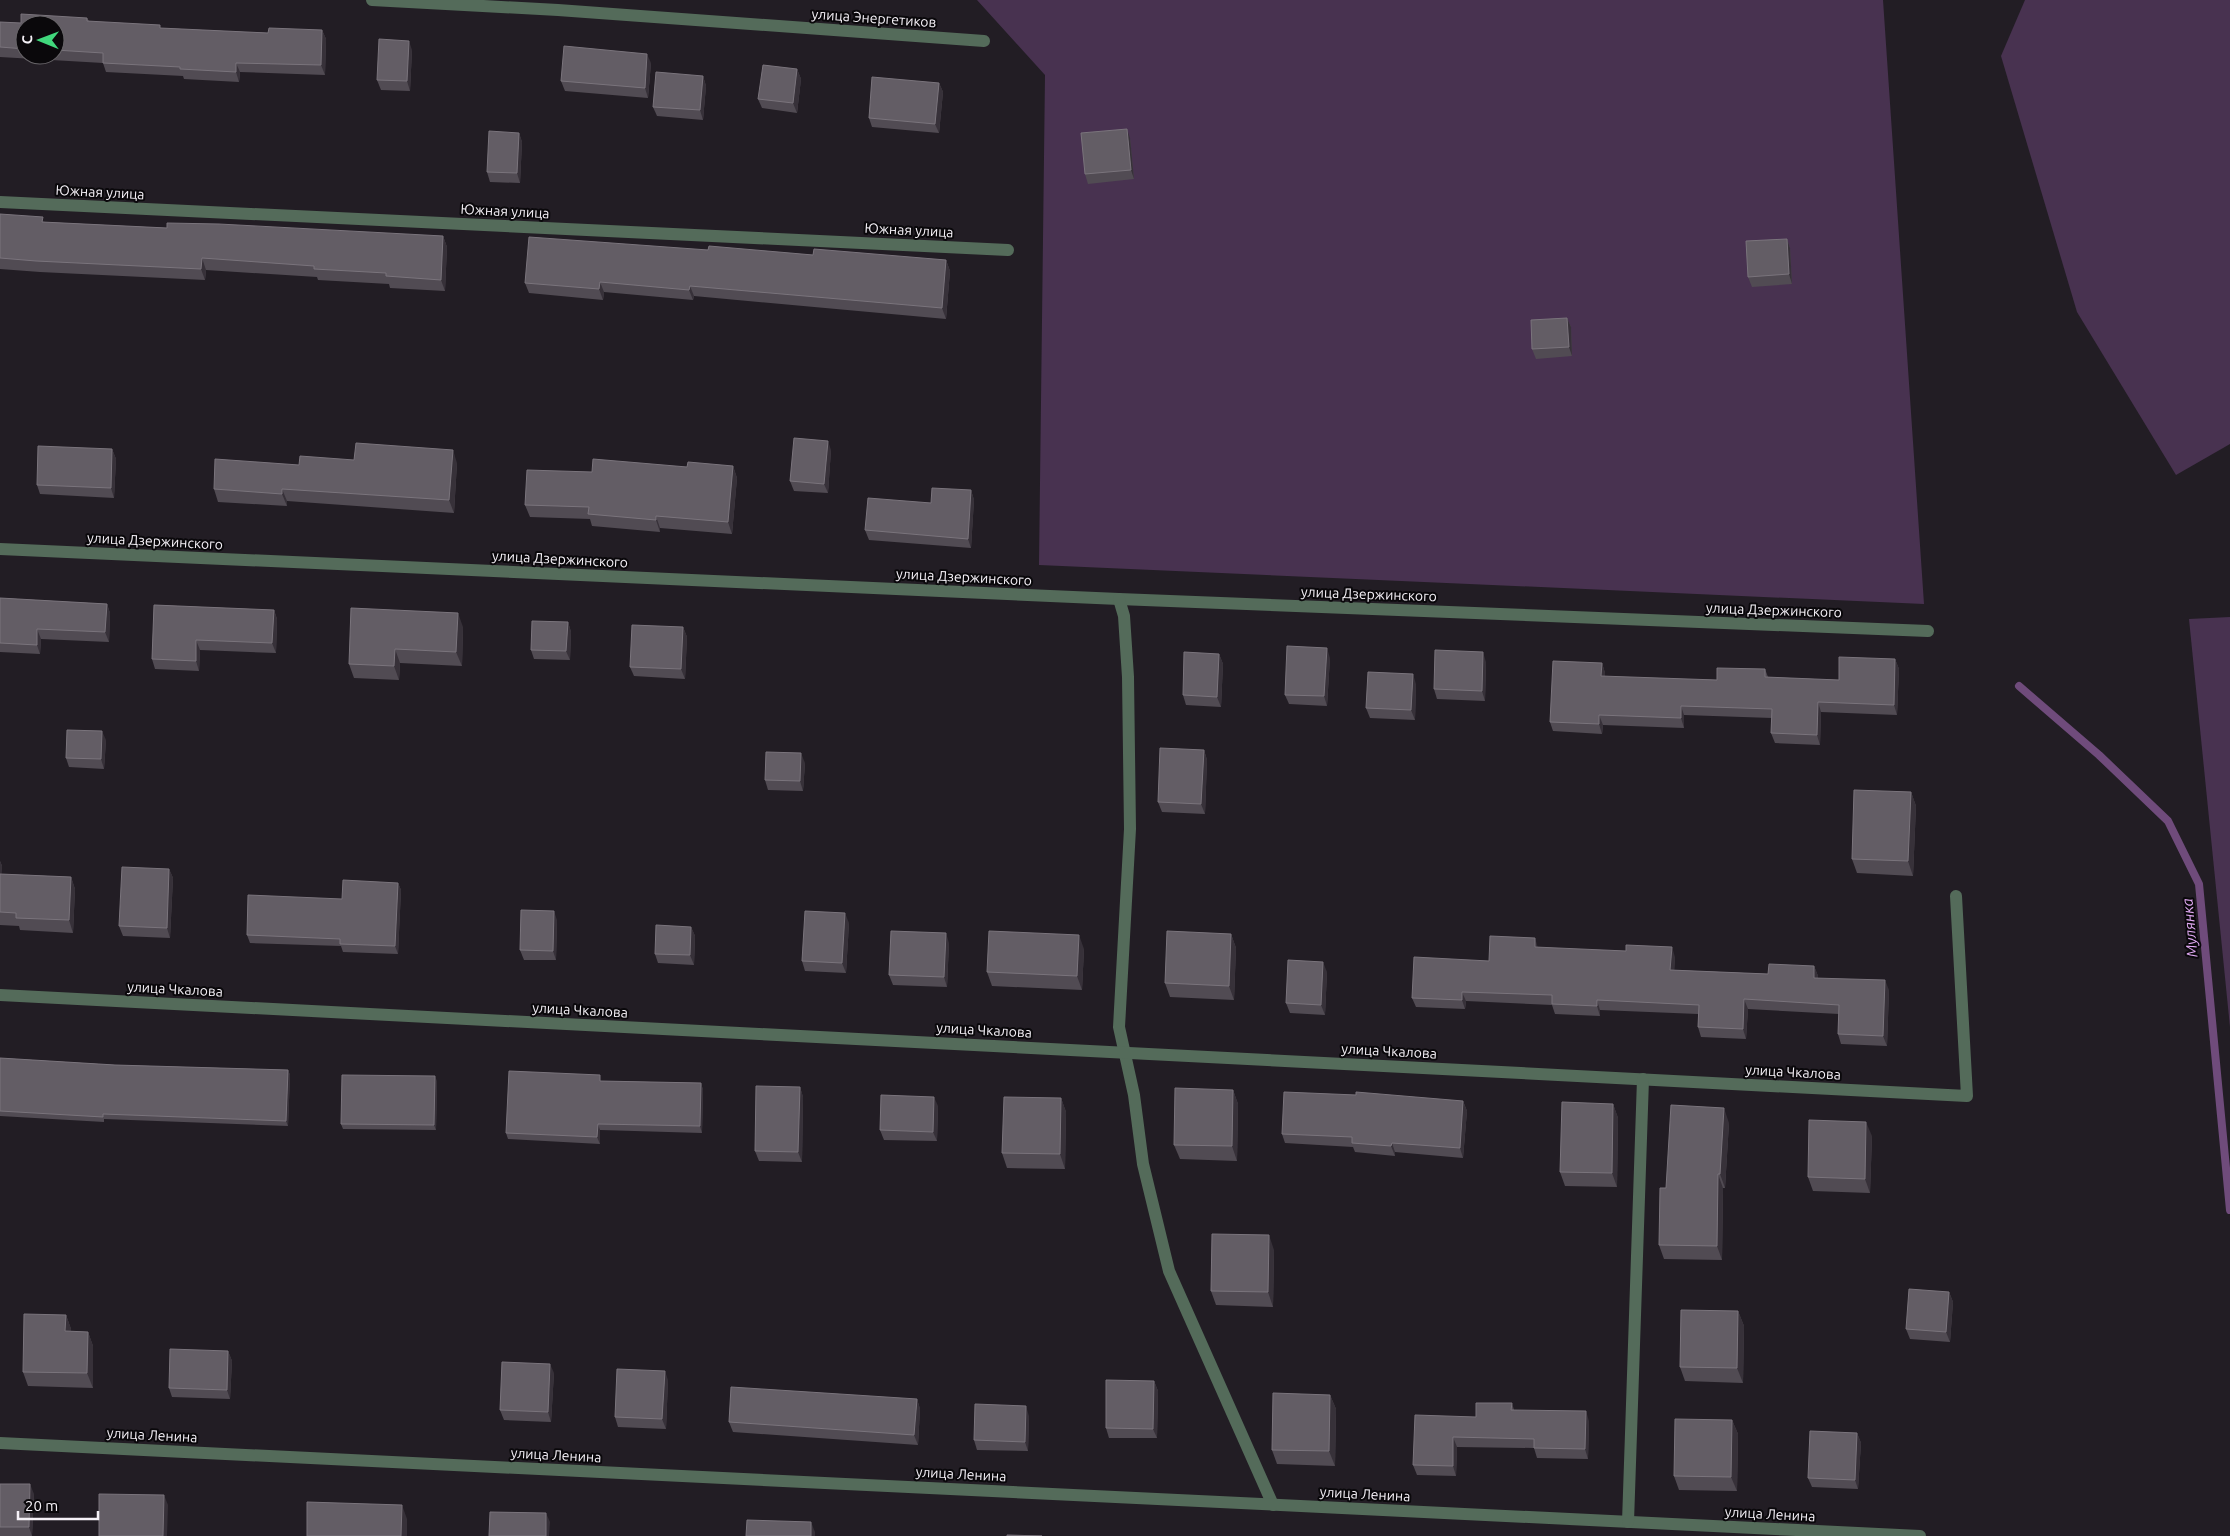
<svg xmlns="http://www.w3.org/2000/svg" width="2230" height="1536" font-family="Ubuntu,sans-serif">
<rect width="100%" height="100%" fill="#221d24"/>
<g fill="#483250">
<path d="M977 0H1883L1924 604 1039 565 1045 75Z"/>
<path d="M2025 0H2230V444L2176 475 2077 312 2001 56Z"/>
<path d="M2230 617V1027L2189 619Z"/>
</g>
<g fill="none" stroke-linecap="round" stroke-linejoin="round">
<path stroke="#6f4b7b" stroke-width="8" d="M2019 686 2099 755 2168 821 2199 884 2230 1210"/>
<g stroke="#546b5a" stroke-width="12">
<path d="M372 0 558 10 984 41"/>
<path d="M0 202 1008 250"/>
<path d="M0 549 1119 599 1928 631"/>
<path d="M1119 599 1124 616 1128 677 1130 829 1119 1027 1134 1095 1143 1164 1169 1271 1273 1505"/>
<path d="M0 995 1967 1096 1956 896"/>
<path d="M0 1443 1920 1536"/>
<path d="M1628 1522 1643 1079"/>
</g>
</g>
<g fill="#514b53" fill-rule="evenodd">
<path d="M87 18 89 21 161 28 268 33 322 30 326 39 325 75 240 72 239 82 184 79 183 76 106 72 103 63 0 57V22L21 23ZM25 25H55V55H25Z"/>
<path d="M412 50 410 91 381 90 377 80Z"/>
<path d="M651 63 648 98 565 91 561 81Z"/>
<path d="M797 69 801 79 797 113 762 108 758 99Z"/>
<path d="M703 76 706 86 703 120 657 116 653 107Z"/>
<path d="M939 83 943 92 939 133 872 127 869 118Z"/>
<path d="M519 133 522 142 520 183 490 182 487 172Z"/>
<path d="M1130 138 1134 179 1088 184 1085 174Z"/>
<path d="M0 214 45 222 167 228 443 236 447 247 445 291 390 288 389 284 318 280 317 277 206 270 205 280 40 272 0 269Z"/>
<path d="M1787 239 1790 248 1792 284 1752 287 1748 277Z"/>
<path d="M708 250 813 255 946 260 950 271 946 319 694 296 693 300 604 292 603 300 529 293 525 283Z"/>
<path d="M1567 318 1571 327 1572 356 1536 359 1532 349Z"/>
<path d="M112 449 116 459 114 498 40 494 37 485Z"/>
<path d="M831 450 828 493 794 491 790 481Z"/>
<path d="M354 460 457 463 454 513 287 501V506L218 502 214 489 299 465Z"/>
<path d="M733 466 737 478 732 534 660 528V532L592 526 590 519 530 517 525 505 592 472Z"/>
<path d="M971 490 974 500 971 548 869 540 865 530 931 503Z"/>
<path d="M0 598 107 604 110 613 109 642 41 639 40 654 0 652Z"/>
<path d="M154 605 274 610 277 619 276 653 200 650 199 671 155 669 152 659Z"/>
<path d="M568 622 571 632 570 660 534 659 531 650Z"/>
<path d="M463 627 462 666 400 663 399 680 354 678 349 664Z"/>
<path d="M683 627 687 637 685 679 634 676 630 667Z"/>
<path d="M1219 654 1223 664 1221 707 1186 705 1183 695Z"/>
<path d="M1330 658 1327 706 1289 704 1285 695Z"/>
<path d="M1895 659 1899 669 1897 715 1821 712 1820 745 1775 743 1771 733 1772 718 1684 715V728L1603 725 1602 734 1553 731 1550 722 1602 663 1605 673V677L1717 680 1765 669 1768 677 1839 680Z"/>
<path d="M1486 662 1485 701 1437 699 1434 689Z"/>
<path d="M1416 684 1415 720 1370 718 1366 708Z"/>
<path d="M106 740 104 769 69 767 66 758Z"/>
<path d="M1204 750 1207 760 1205 814 1162 812 1158 802Z"/>
<path d="M805 763 803 791 768 790 765 780Z"/>
<path d="M1911 792 1916 806 1913 876 1857 873 1852 859Z"/>
<path d="M0 861 2 866 1 874 71 877 75 889 73 933 20 930 19 926 0 925Z"/>
<path d="M169 869 173 878 170 938 123 936 119 926Z"/>
<path d="M398 883 401 890 398 954 343 952 341 946 250 943 247 935Z"/>
<path d="M557 920 556 960H524L520 950Z"/>
<path d="M849 923 846 973 805 971 802 961Z"/>
<path d="M691 927 695 936 694 965 658 963 655 954Z"/>
<path d="M1231 934 1236 948 1234 1000 1170 997 1165 983Z"/>
<path d="M949 943 947 987 893 985 889 975Z"/>
<path d="M1538 947 1675 957 1674 970 1768 974 1814 966 1818 976V978L1889 990 1887 1046 1841 1044 1838 1034 1839 1014 1748 1009 1746 1039 1701 1037 1698 1027V1014L1600 1010V1016L1555 1014 1552 1005 1466 1001 1465 1009 1416 1007 1412 998Z"/>
<path d="M1084 949 1082 990 992 986 987 972Z"/>
<path d="M1327 972 1325 1015 1290 1013 1286 1003Z"/>
<path d="M0 1058 115 1065 288 1070 290 1075 288 1126 104 1119V1122L0 1116Z"/>
<path d="M437 1081 436 1130 343 1129 341 1124Z"/>
<path d="M602 1081 701 1083 703 1090 702 1133 600 1130V1144L508 1139 506 1133Z"/>
<path d="M800 1087 803 1097 802 1162 759 1161 755 1151Z"/>
<path d="M1233 1090 1238 1104 1237 1161 1180 1159 1174 1145Z"/>
<path d="M1061 1098 1066 1112 1065 1169 1007 1168 1002 1153Z"/>
<path d="M1463 1101 1467 1111 1463 1158 1395 1152V1156L1355 1152 1353 1147 1285 1143 1282 1134Z"/>
<path d="M1613 1104 1618 1118 1617 1187 1565 1186 1560 1172Z"/>
<path d="M938 1106 937 1141 884 1140 880 1130Z"/>
<path d="M1729 1123 1725 1188H1723L1722 1260 1664 1259 1659 1245Z"/>
<path d="M1872 1136 1870 1193 1813 1191 1808 1177Z"/>
<path d="M1274 1250 1273 1307 1216 1305 1211 1291Z"/>
<path d="M1949 1292 1953 1302 1950 1342 1910 1339 1906 1329Z"/>
<path d="M1738 1311 1744 1326 1743 1383 1685 1381 1680 1367Z"/>
<path d="M66 1315 71 1329V1331L88 1332 93 1346V1388L28 1386 23 1372Z"/>
<path d="M228 1351 232 1361 230 1399 172 1397 169 1388Z"/>
<path d="M554 1373 551 1422 504 1420 500 1410Z"/>
<path d="M668 1380 666 1429 618 1427 615 1417Z"/>
<path d="M1154 1381 1158 1391 1157 1438H1109L1106 1428Z"/>
<path d="M1330 1395 1336 1409 1335 1466 1277 1464 1272 1450Z"/>
<path d="M917 1399 920 1409 918 1445 733 1432 729 1422Z"/>
<path d="M1512 1403 1514 1410 1589 1421 1588 1459 1537 1458 1534 1448 1457 1447 1456 1476 1417 1475 1413 1465 1476 1417Z"/>
<path d="M1029 1416 1028 1451 977 1450 974 1440Z"/>
<path d="M1732 1420 1738 1434 1737 1491 1679 1490 1674 1476Z"/>
<path d="M1857 1433 1861 1443 1858 1489 1812 1487 1808 1478Z"/>
<path d="M0 1484 34 1494 32 1536H0Z"/>
</g>
<g fill="#373139">
<path d="M322 30 326 39 325 75 321 65Z"/>
<path d="M409 41 412 50 410 91 407 81Z"/>
<path d="M647 54 651 63 648 98 645 88Z"/>
<path d="M236 63 240 72 239 82 236 72Z"/>
<path d="M797 69 801 79 797 113 793 103Z"/>
<path d="M703 76 706 86 703 120 700 110Z"/>
<path d="M939 83 943 92 939 133 935 124Z"/>
<path d="M1127 129 1130 138 1134 179 1131 170Z"/>
<path d="M519 133 522 142 520 183 517 173Z"/>
<path d="M443 236 447 247 445 291 441 280Z"/>
<path d="M1787 239 1790 248 1792 284 1789 274Z"/>
<path d="M202 258 206 270 205 280 201 269Z"/>
<path d="M946 260 950 271 946 319 942 308Z"/>
<path d="M600 282 604 292 603 300 599 289Z"/>
<path d="M690 286 694 296 693 300 689 290Z"/>
<path d="M1567 318 1571 327 1572 356 1569 347Z"/>
<path d="M828 441 831 450 828 493 824 484Z"/>
<path d="M112 449 116 459 114 498 111 488Z"/>
<path d="M453 450 457 463 454 513 449 500Z"/>
<path d="M733 466 737 478 732 534 728 522Z"/>
<path d="M282 489 287 501V506L282 494Z"/>
<path d="M971 490 974 500 971 548 968 539Z"/>
<path d="M656 516 660 528V532L656 520Z"/>
<path d="M107 604 110 613 109 642 105 632Z"/>
<path d="M274 610 277 619 276 653 272 643Z"/>
<path d="M458 613 463 627 462 666 456 652Z"/>
<path d="M568 622 571 632 570 660 566 651Z"/>
<path d="M683 627 687 637 685 679 681 669Z"/>
<path d="M37 629 41 639 40 654 37 645Z"/>
<path d="M196 640 200 650 199 671 196 661Z"/>
<path d="M1327 648 1330 658 1327 706 1324 696Z"/>
<path d="M395 649 400 663 399 680 394 666Z"/>
<path d="M1483 652 1486 662 1485 701 1482 691Z"/>
<path d="M1219 654 1223 664 1221 707 1217 697Z"/>
<path d="M1895 659 1899 669 1897 715 1894 705Z"/>
<path d="M1602 663 1605 673V686L1601 676Z"/>
<path d="M1413 674 1416 684 1415 720 1411 710Z"/>
<path d="M1818 702 1821 712 1820 745 1817 735Z"/>
<path d="M1681 706 1684 715V728L1681 718Z"/>
<path d="M1599 715 1603 725 1602 734 1599 724Z"/>
<path d="M102 731 106 740 104 769 101 759Z"/>
<path d="M1204 750 1207 760 1205 814 1201 804Z"/>
<path d="M801 753 805 763 803 791 800 781Z"/>
<path d="M1911 792 1916 806 1913 876 1908 861Z"/>
<path d="M0 861 2 866 1 886 0 884Z"/>
<path d="M169 869 173 878 170 938 167 928Z"/>
<path d="M71 877 75 889 73 933 69 920Z"/>
<path d="M398 883 401 890 398 954 395 946Z"/>
<path d="M554 911 557 920 556 960 553 951Z"/>
<path d="M845 913 849 923 846 973 842 963Z"/>
<path d="M691 927 695 936 694 965 690 955Z"/>
<path d="M946 933 949 943 947 987 944 977Z"/>
<path d="M1231 934 1236 948 1234 1000 1229 986Z"/>
<path d="M1079 935 1084 949 1082 990 1077 976Z"/>
<path d="M1535 938 1538 948 1535 947Z"/>
<path d="M1672 947 1675 957 1674 980 1670 970Z"/>
<path d="M1323 962 1327 972 1325 1015 1321 1005Z"/>
<path d="M1814 966 1818 976 1817 987 1814 978Z"/>
<path d="M1885 980 1889 990 1887 1046 1883 1036Z"/>
<path d="M1462 992 1466 1001 1465 1009 1462 1000Z"/>
<path d="M1744 999 1748 1009 1746 1039 1743 1029Z"/>
<path d="M1597 1000 1600 1010V1016L1597 1006Z"/>
<path d="M288 1070 290 1075 288 1126 286 1121Z"/>
<path d="M435 1076 437 1081 436 1130 434 1125Z"/>
<path d="M701 1083 703 1090 702 1133 700 1126Z"/>
<path d="M800 1087 803 1097 802 1162 798 1152Z"/>
<path d="M1233 1090 1238 1104 1237 1161 1232 1146Z"/>
<path d="M934 1097 938 1106 937 1141 933 1132Z"/>
<path d="M1061 1098 1066 1112 1065 1169 1060 1154Z"/>
<path d="M1463 1101 1467 1111 1463 1158 1460 1148Z"/>
<path d="M1613 1104 1618 1118 1617 1187 1612 1173Z"/>
<path d="M1724 1108 1729 1123 1725 1188 1720 1174Z"/>
<path d="M1866 1122 1872 1136 1870 1193 1865 1179Z"/>
<path d="M598 1124 600 1130V1144L597 1137Z"/>
<path d="M1392 1143 1395 1152V1156L1391 1146Z"/>
<path d="M1718 1174 1723 1188 1722 1260 1717 1246Z"/>
<path d="M1269 1235 1274 1250 1273 1307 1268 1292Z"/>
<path d="M1949 1292 1953 1302 1950 1342 1946 1332Z"/>
<path d="M1738 1311 1744 1326 1743 1383 1737 1368Z"/>
<path d="M66 1315 71 1329V1345L65 1331Z"/>
<path d="M88 1332 93 1346V1388L87 1373Z"/>
<path d="M228 1351 232 1361 230 1399 227 1390Z"/>
<path d="M550 1364 554 1373 551 1422 548 1412Z"/>
<path d="M665 1371 668 1380 666 1429 662 1419Z"/>
<path d="M1154 1381 1158 1391 1157 1438 1153 1429Z"/>
<path d="M1330 1395 1336 1409 1335 1466 1329 1451Z"/>
<path d="M917 1399 920 1409 918 1445 914 1435Z"/>
<path d="M1026 1406 1029 1416 1028 1451 1025 1442Z"/>
<path d="M1586 1411 1589 1421 1588 1459 1585 1449Z"/>
<path d="M1732 1420 1738 1434 1737 1491 1731 1477Z"/>
<path d="M1857 1433 1861 1443 1858 1489 1855 1480Z"/>
<path d="M1453 1437 1457 1447 1456 1476 1453 1466Z"/>
<path d="M30 1484 34 1494 32 1536 29 1527Z"/>
<path d="M164 1495 168 1505 167 1536H163Z"/>
<path d="M402 1505 407 1519V1536H401Z"/>
<path d="M546 1513 550 1522 549 1536H546Z"/>
<path d="M811 1522 815 1532V1536H811Z"/>
</g>
<g fill="#635d65" stroke="#7a747c">
<path d="M21 14 87 18V21L160 25V28L268 33 269 28 322 30 321 65 236 63V72L180 69V67L103 63V53L55 50V25H25V49L0 47V22L21 23Z"/>
<path d="M379 39 409 41 407 81 377 80Z"/>
<path d="M564 46 647 54 645 88 561 81Z"/>
<path d="M763 65 797 69 793 103 758 99Z"/>
<path d="M656 72 703 76 700 110 653 107Z"/>
<path d="M872 77 939 83 935 124 869 118Z"/>
<path d="M1127 129 1131 170 1085 174 1081 133Z"/>
<path d="M489 131 519 133 517 173 487 172Z"/>
<path d="M0 214 43 217 42 222 167 228V223L219 224 443 236 441 280 386 276V273L314 269V266L202 258 201 269 36 261 0 258Z"/>
<path d="M529 237 708 250 709 246 813 255 814 249 946 260 942 308 690 286 689 290 600 282 599 289 525 283Z"/>
<path d="M1787 239 1789 274 1748 277 1746 241Z"/>
<path d="M1567 318 1569 347 1532 349 1531 320Z"/>
<path d="M794 438 828 441 824 484 790 481Z"/>
<path d="M356 443 453 450 449 500 282 489V494L214 489 215 459 299 465 300 456 354 460Z"/>
<path d="M38 446 112 449 111 488 37 485Z"/>
<path d="M593 459 687 467 688 462 733 466 728 522 656 516V520L588 514 589 507 525 505 527 470 592 472Z"/>
<path d="M932 488 971 490 968 539 865 530 868 498 931 503Z"/>
<path d="M0 598 107 604 105 632 37 629V645L0 643Z"/>
<path d="M154 605 274 610 272 643 196 640V661L152 659Z"/>
<path d="M351 608 458 613 456 652 395 649 394 666 349 664Z"/>
<path d="M532 621 568 622 566 651 531 650Z"/>
<path d="M632 625 683 627 681 669 630 667Z"/>
<path d="M1287 646 1327 648 1324 696 1285 695Z"/>
<path d="M1435 650 1483 652 1482 691 1434 689Z"/>
<path d="M1184 652 1219 654 1217 697 1183 695Z"/>
<path d="M1839 657 1895 659 1894 705 1818 702 1817 735 1771 733 1772 709 1681 706V718L1599 715V724L1550 722 1553 661 1602 663 1601 676 1717 680V668L1765 669V677L1839 680Z"/>
<path d="M1368 672 1413 674 1411 710 1366 708Z"/>
<path d="M67 730 102 731 101 759 66 758Z"/>
<path d="M1160 748 1204 750 1201 804 1158 802Z"/>
<path d="M766 752 801 753 800 781 765 780Z"/>
<path d="M1854 790 1911 792 1908 861 1852 859Z"/>
<path d="M122 867 169 869 167 928 119 926Z"/>
<path d="M0 874 71 877 69 920 16 918V913L0 912Z"/>
<path d="M343 880 398 883 395 946 340 944V939L247 935 248 895 342 899Z"/>
<path d="M521 910 554 911 553 951 520 950Z"/>
<path d="M805 911 845 913 842 963 802 961Z"/>
<path d="M656 925 691 927 690 955 655 954Z"/>
<path d="M891 931 946 933 944 977 889 975Z"/>
<path d="M989 931 1079 935 1077 976 987 972Z"/>
<path d="M1167 931 1231 934 1229 986 1165 983Z"/>
<path d="M1490 936 1535 938V947L1626 951V945L1672 947 1670 970 1768 974 1769 964 1814 966V978L1885 980 1883 1036 1838 1034 1839 1005 1744 999 1743 1029 1698 1027 1699 1005 1597 1000V1006L1552 1004V995L1462 992V1000L1412 998 1414 957 1489 961Z"/>
<path d="M1288 960 1323 962 1321 1005 1286 1003Z"/>
<path d="M0 1058 115 1065 288 1070 286 1121 103 1114V1117L0 1111Z"/>
<path d="M509 1071 600 1075V1081L701 1083 700 1126 598 1124 597 1137 506 1133Z"/>
<path d="M342 1075 435 1076 434 1125 341 1124Z"/>
<path d="M756 1086 800 1087 798 1152 755 1151Z"/>
<path d="M1175 1088 1233 1090 1232 1146 1174 1145Z"/>
<path d="M1284 1092 1356 1095V1092L1463 1101 1460 1148 1392 1143 1391 1146 1352 1143V1137L1282 1134Z"/>
<path d="M881 1095 934 1097 933 1132 880 1130Z"/>
<path d="M1004 1097 1061 1098 1060 1154 1002 1153Z"/>
<path d="M1562 1102 1613 1104 1612 1173 1560 1172Z"/>
<path d="M1671 1105 1724 1108 1720 1174H1718L1717 1246 1659 1245 1660 1188H1666Z"/>
<path d="M1809 1120 1866 1122 1865 1179 1808 1177Z"/>
<path d="M1212 1234 1269 1235 1268 1292 1211 1291Z"/>
<path d="M1909 1289 1949 1292 1946 1332 1906 1329Z"/>
<path d="M1681 1310 1738 1311 1737 1368 1680 1367Z"/>
<path d="M24 1314 66 1315 65 1331 88 1332 87 1373 23 1372Z"/>
<path d="M170 1349 228 1351 227 1390 169 1388Z"/>
<path d="M502 1362 550 1364 548 1412 500 1410Z"/>
<path d="M617 1369 665 1371 662 1419 615 1417Z"/>
<path d="M1106 1380 1154 1381 1153 1429 1106 1428Z"/>
<path d="M731 1387 917 1399 914 1435 729 1422Z"/>
<path d="M1273 1393 1330 1395 1329 1451 1272 1450Z"/>
<path d="M1476 1403H1512L1511 1410 1586 1411 1585 1449 1534 1448V1439L1453 1437V1466L1413 1465 1415 1415 1476 1417Z"/>
<path d="M975 1404 1026 1406 1025 1442 974 1440Z"/>
<path d="M1675 1419 1732 1420 1731 1477 1674 1476Z"/>
<path d="M1810 1431 1857 1433 1855 1480 1808 1478Z"/>
<path d="M0 1484H30L29 1527H0Z"/>
<path d="M99 1494 164 1495 163 1536H99Z"/>
<path d="M307 1502 402 1505 401 1536H307Z"/>
<path d="M490 1512 546 1513V1536H489Z"/>
<path d="M747 1520 811 1522V1536H746Z"/>
<path d="M1007 1535 1042 1536H1007Z"/>
</g>
<g text-anchor="middle" stroke-width="4" stroke-linejoin="round" paint-order="stroke">
<g font-size="14" fill="#f5f1f7" stroke="#0a080b">
<text transform="translate(874 18) rotate(4)" y="5">улица Энергетиков</text>
<text transform="translate(100 192) rotate(3)" y="5">Южная улица</text>
<text transform="translate(505 211) rotate(3)" y="5">Южная улица</text>
<text transform="translate(909 230) rotate(3)" y="5">Южная улица</text>
<text transform="translate(155 541) rotate(3)" y="5">улица Дзержинского</text>
<text transform="translate(560 559) rotate(3)" y="5">улица Дзержинского</text>
<text transform="translate(964 577) rotate(3)" y="5">улица Дзержинского</text>
<text transform="translate(1369 594) rotate(2)" y="5">улица Дзержинского</text>
<text transform="translate(1774 610) rotate(2)" y="5">улица Дзержинского</text>
<text transform="translate(175 989) rotate(3)" y="5">улица Чкалова</text>
<text transform="translate(580 1010) rotate(3)" y="5">улица Чкалова</text>
<text transform="translate(984 1030) rotate(3)" y="5">улица Чкалова</text>
<text transform="translate(1389 1051) rotate(3)" y="5">улица Чкалова</text>
<text transform="translate(1793 1072) rotate(3)" y="5">улица Чкалова</text>
<text transform="translate(152 1435) rotate(3)" y="5">улица Ленина</text>
<text transform="translate(556 1455) rotate(3)" y="5">улица Ленина</text>
<text transform="translate(961 1474) rotate(3)" y="5">улица Ленина</text>
<text transform="translate(1365 1494) rotate(3)" y="5">улица Ленина</text>
<text transform="translate(1770 1514) rotate(3)" y="5">улица Ленина</text>
</g>
<g font-size="15" font-style="italic" fill="#e1aaf3" stroke="#0a080b">
<text transform="translate(2190 928) rotate(-95)" y="5">Мулянка</text>
</g>
</g>
<g transform="translate(40 40) rotate(271)"><circle r="24" fill="#0a080b" stroke="#686569"/>
<path d="M0-4L9 19L0 12L-9 19Z" fill="#40d77c"/>
<text y="-8" font-size="14" font-weight="bold" text-anchor="middle" fill="#f5f1f7">С</text>
</g>
<path d="M18 1511v8h80v-8" fill="none" stroke="#f5f1f7" stroke-width="2.5"/>
<text x="25" y="1511" font-size="15" fill="#f5f1f7" stroke="#0a080b" stroke-width="4" paint-order="stroke">20 m</text>
</svg>
